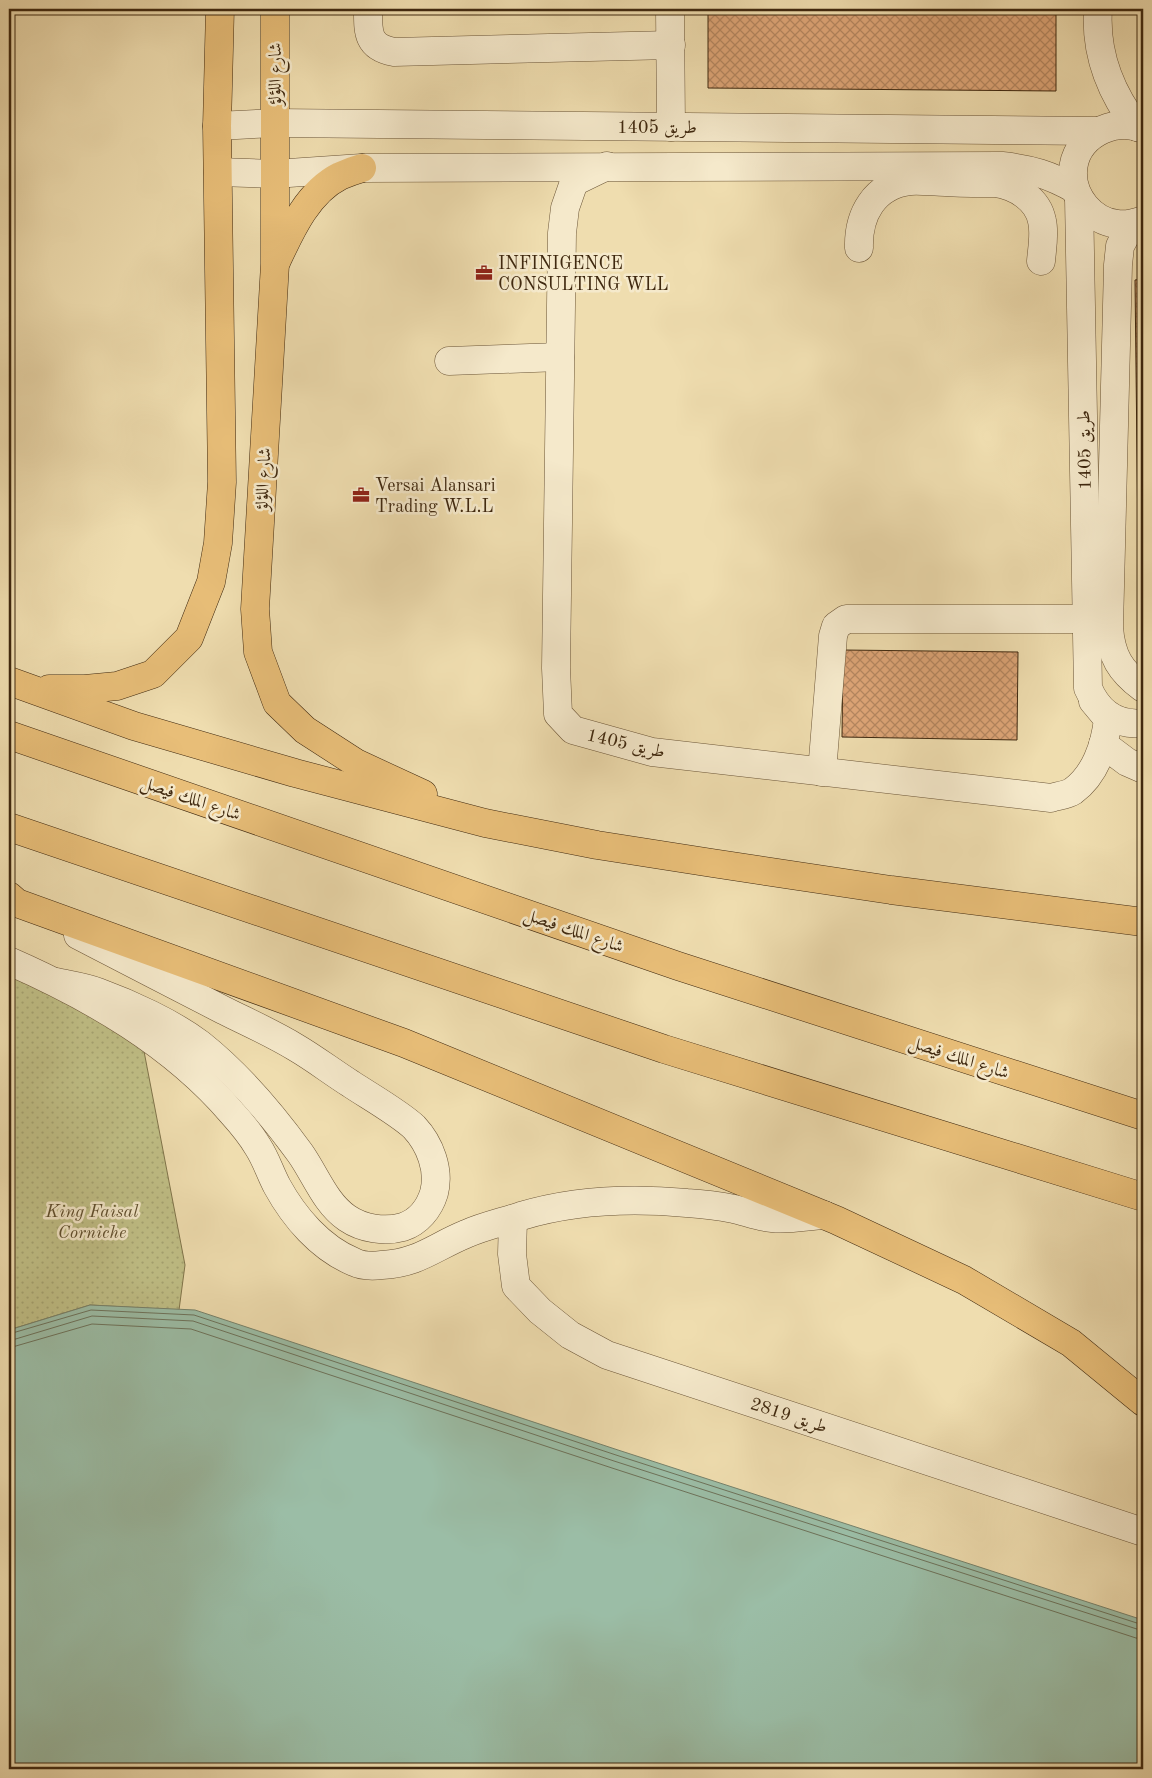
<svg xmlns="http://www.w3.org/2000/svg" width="1152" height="1778" font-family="'Old Standard TT',Amiri,serif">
<defs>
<pattern id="grass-dots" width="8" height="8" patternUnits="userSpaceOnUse" patternTransform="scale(1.25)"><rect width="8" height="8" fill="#c0bf86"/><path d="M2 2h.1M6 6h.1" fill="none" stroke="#a6a472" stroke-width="1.8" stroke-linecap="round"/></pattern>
<pattern id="building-cross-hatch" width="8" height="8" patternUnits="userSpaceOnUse" patternTransform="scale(1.25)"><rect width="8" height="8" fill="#dca476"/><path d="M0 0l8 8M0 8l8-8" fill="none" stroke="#b4865f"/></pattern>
</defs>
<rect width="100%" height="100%" fill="#efddaf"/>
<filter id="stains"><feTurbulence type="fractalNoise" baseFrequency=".004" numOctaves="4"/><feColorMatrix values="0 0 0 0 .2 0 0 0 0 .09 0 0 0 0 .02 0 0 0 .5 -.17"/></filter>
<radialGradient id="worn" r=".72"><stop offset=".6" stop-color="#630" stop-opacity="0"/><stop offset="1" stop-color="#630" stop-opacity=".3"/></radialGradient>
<path fill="url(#grass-dots)" stroke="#80744a" d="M9 961 138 1020 185 1265 179 1310 90 1305 9 1330Z"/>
<path fill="#9bbda6" stroke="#76816a" d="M90 1305 195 1310 618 1450 1143 1620V1769H9V1330Z"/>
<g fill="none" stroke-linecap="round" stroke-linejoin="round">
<g stroke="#6d725a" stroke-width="1">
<path d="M9 1334 91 1310 194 1315 616 1455 1143 1625"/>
<path d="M9 1341 92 1316 193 1321 614 1461 1143 1631"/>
<path d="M9 1348 92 1324 191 1329 612 1468 1136 1638 1143 1639"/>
</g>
</g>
<g fill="url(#building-cross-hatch)" stroke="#3f280f">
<path d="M708 9H1056V91L708 88Z"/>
<path d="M1143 279V628H1139L1135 280Z"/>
<path d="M843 650 1018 652 1017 740 842 737Z"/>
</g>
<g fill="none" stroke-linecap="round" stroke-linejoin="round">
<g stroke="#6b5537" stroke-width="29">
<g id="minor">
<path d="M368 9C368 32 367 47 394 52L671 45"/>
<path d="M670 9 671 127"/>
<path d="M1098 9C1095 53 1110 92 1137 127"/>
<path d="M217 126 275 123 1098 131"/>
<path d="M1143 129C1113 116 1074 137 1073 172 1072 197 1092 221 1117 224 1126 225 1135 223 1143 220"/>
<path d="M607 166 574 182 565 208 562 233 556 668 558 714 573 730 652 752 1051 798C1057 796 1067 795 1073 791 1095 775 1105 746 1108 719L1093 701"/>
<path d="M218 172 274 174 362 168 1002 166C1031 169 1050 175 1075 189"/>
<path d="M1079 198 1088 688C1098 712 1116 726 1143 723"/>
<path d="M1132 224 1120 246 1118 265 1109 627C1111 656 1120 671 1143 688"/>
<path d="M859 248C858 215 874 185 910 181 921 180 934 182 945 182 962 183 979 183 995 183 1016 186 1038 199 1042 221 1045 233 1042 249 1041 261"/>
<path d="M449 361 560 357"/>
<path d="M1103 744 1127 762 1143 769"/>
<path d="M822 772 833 636 836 626 846 619H1087"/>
<path d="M9 961C91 997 173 1044 232 1113 241 1123 251 1135 258 1147 266 1159 270 1173 277 1186 294 1217 320 1248 354 1262 362 1266 374 1266 382 1265 419 1263 434 1247 466 1234 484 1226 503 1222 521 1216 574 1200 633 1198 687 1203 703 1204 719 1206 734 1209 747 1212 759 1217 772 1218 789 1220 807 1216 824 1215"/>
<path d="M56 982C70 985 85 987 98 992 131 1004 172 1023 200 1044 239 1075 271 1113 300 1153 315 1174 325 1203 347 1218 363 1229 385 1232 403 1227 418 1222 429 1209 434 1193 440 1170 430 1144 414 1127 399 1113 369 1096 351 1084 332 1072 314 1058 295 1047 272 1033 247 1022 223 1010 175 985 126 960 78 935"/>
<path d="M513 1219 512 1254 516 1286 540 1311 570 1335 607 1355 1143 1532"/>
</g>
</g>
<g stroke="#3f280f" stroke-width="29">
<g id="major">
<path d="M275 9V264L255 609 258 652 277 703 305 730 356 763 423 794"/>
<path d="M277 260C291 230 308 192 340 176 347 173 355 170 362 168"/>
<path d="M9 681 134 726 295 773 485 823 597 845 712 863 891 890 1143 922"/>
<path d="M49 689H85L117 686 153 674 189 638 211 582 218 543 222 482 217 126 220 9"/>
</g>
</g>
<g stroke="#3f280f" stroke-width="29">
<g id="highway">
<path d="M9 735 678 966 1143 1116"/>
<path d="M9 827 664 1049 1143 1197"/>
<path d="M9 896 17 903 404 1043 836 1220 964 1280 1071 1343 1143 1402"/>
</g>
</g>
<use href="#minor" stroke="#f5e9cb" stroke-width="28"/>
<use href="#major" stroke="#e8be78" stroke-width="28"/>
<use href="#highway" stroke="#e8be78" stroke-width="28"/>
</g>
<defs>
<g id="office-bare" transform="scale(1.35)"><path d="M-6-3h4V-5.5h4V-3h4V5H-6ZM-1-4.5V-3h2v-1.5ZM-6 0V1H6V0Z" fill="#8f2418" stroke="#f5e9cb" stroke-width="2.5" paint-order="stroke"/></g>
</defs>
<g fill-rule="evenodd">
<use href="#office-bare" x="484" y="273"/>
<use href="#office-bare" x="361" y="495"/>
</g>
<g text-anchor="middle" stroke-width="5" stroke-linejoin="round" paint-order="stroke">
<g font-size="18" fill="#3f280f" stroke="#f5e9cb">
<text transform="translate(275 74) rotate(-90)" y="6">شارع اللؤلؤ</text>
<text x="657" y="133">طريق 1405</text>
<text transform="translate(1084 450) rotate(-91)" y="6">طريق 1405</text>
<text transform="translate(263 479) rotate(-87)" y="6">شارع اللؤلؤ</text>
<text transform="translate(626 743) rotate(13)" y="6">طريق 1405</text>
<text transform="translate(191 798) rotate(19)" y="6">شارع الملك فيصل</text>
<text transform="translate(574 930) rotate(19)" y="6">شارع الملك فيصل</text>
<text transform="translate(959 1057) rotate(18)" y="6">شارع الملك فيصل</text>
<text transform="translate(789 1415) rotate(18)" y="6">طريق 2819</text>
</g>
<g font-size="18" fill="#3f280f" stroke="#f5e9cb" text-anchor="start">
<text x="498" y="269">INFINIGENCE<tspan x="498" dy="21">CONSULTING WLL</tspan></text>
<text x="375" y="491">Versai Alansari<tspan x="375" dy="21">Trading W.L.L</tspan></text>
</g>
<g font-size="18" font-style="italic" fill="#5f4e2d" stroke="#f5e9cb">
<text x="92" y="1217">King Faisal<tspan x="92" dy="21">Corniche</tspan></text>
</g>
</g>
<rect width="1152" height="1778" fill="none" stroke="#efddaf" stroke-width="30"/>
<rect x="10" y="10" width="1132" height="1758" fill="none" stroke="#3f280f" stroke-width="2.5"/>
<rect x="15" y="15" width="1122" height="1748" fill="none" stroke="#3f280f"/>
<rect width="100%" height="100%" filter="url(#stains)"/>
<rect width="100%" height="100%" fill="url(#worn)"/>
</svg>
